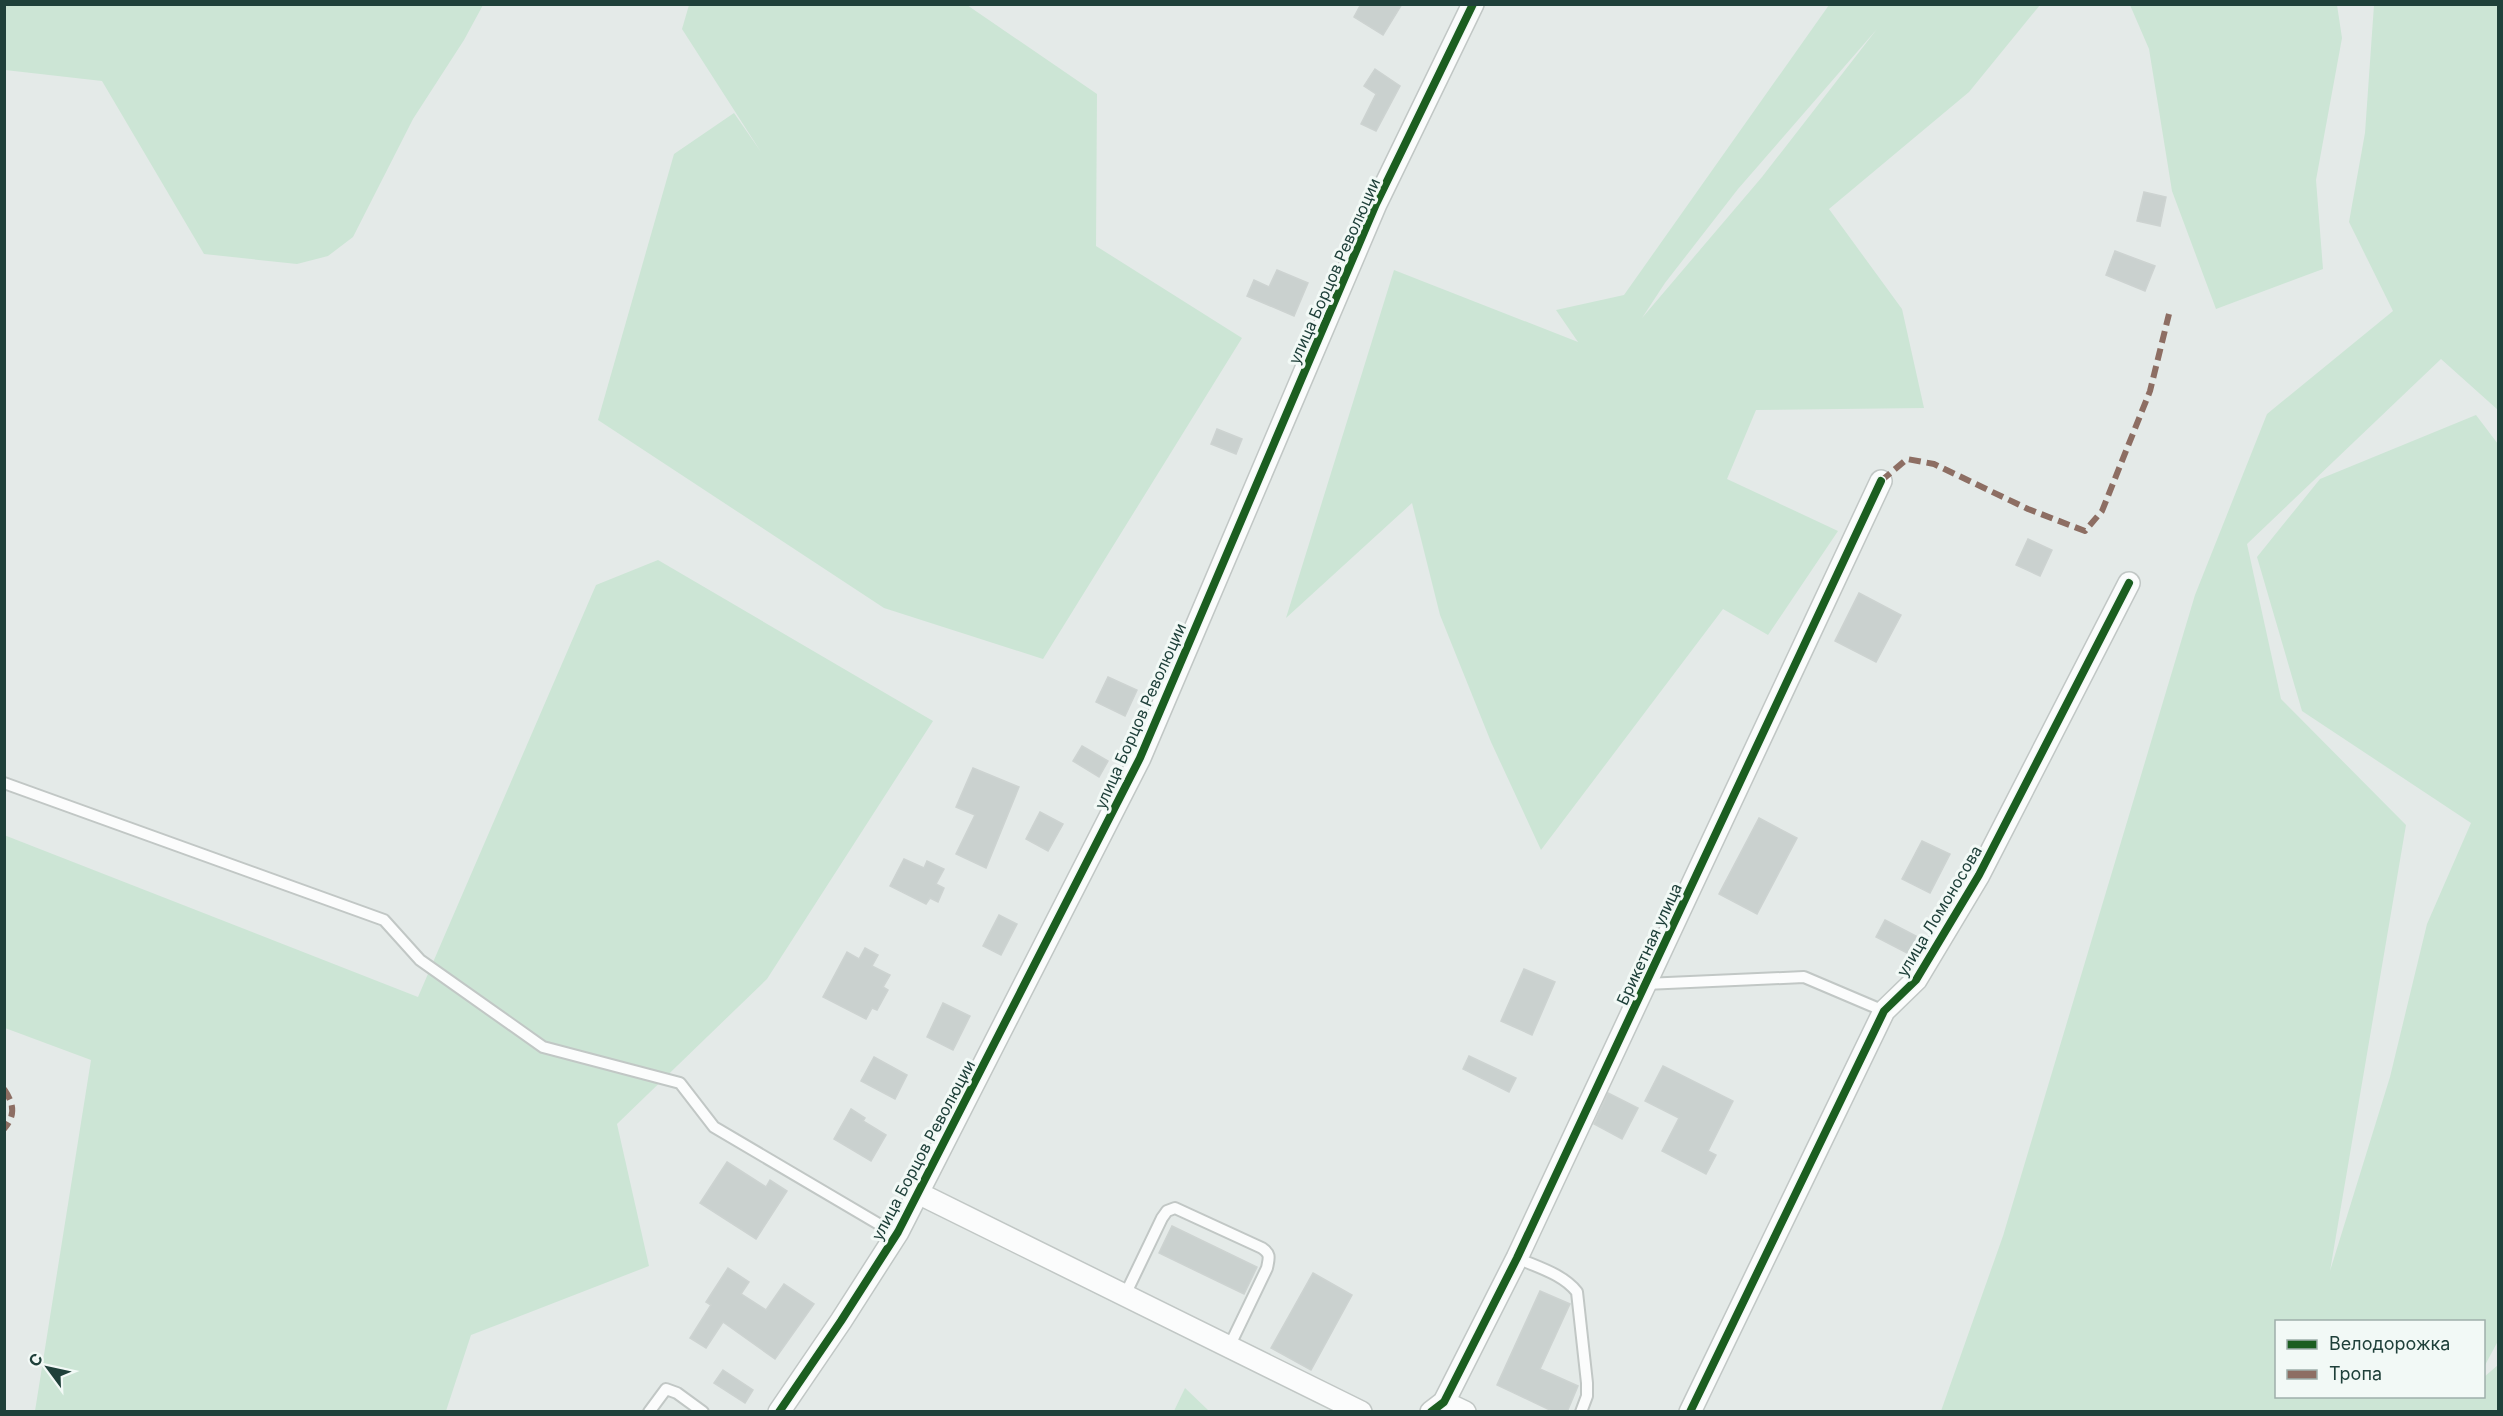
<svg xmlns="http://www.w3.org/2000/svg" width="2503" height="1416" font-family="Inter,sans-serif">
<rect width="100%" height="100%" fill="#e4eae8"/>
<g fill="#cce5d5" fill-rule="evenodd">
<path d="M5 4H483V5L464 40 413 119 353 237 328 256 297 264 204 254 102 81 5 70Z"/>
<path d="M689 5H967L1097 94 1096 246 1242 338 1043 659 884 608 598 420 674 154 734 113 761 152 682 29Z"/>
<path d="M1829 5H2040L1969 92 1829 209 1902 309 1924 408 1756 410 1727 479 1838 531 1768 635 1723 609 1541 850 1491 742 1440 615 1412 503 1286 618 1394 270 1578 342 1556 310 1624 295ZM1877 29 1762 177 1642 318 1665 283 1738 189Z"/>
<path d="M2130 5H2337L2342 38 2316 180 2323 269 2216 309 2172 191 2149 49Z"/>
<path d="M2374 5H2498V410L2441 359 2247 544 2281 699 2406 825 2330 1271 2390 1077 2427 924 2471 823 2302 711 2257 557 2320 479 2476 415 2498 444V1341L2484 1367V1322H2276V1396H2484V1377L2498 1365V1411H1941L2003 1236 2195 595 2267 414 2393 311 2349 222 2365 133Z"/>
<path d="M658 560 933 721 767 979 617 1124 649 1266 471 1335 446 1411H35L91 1060 5 1028 4 835 418 997 596 585Z"/>
<path d="M1185 1388 1209 1411H1174Z"/>
</g>
<g fill="#cad1cf" stroke="#cdd3d1" stroke-width="1.5">
<path d="M1361 4H1402L1383 35 1354 17Z"/>
<path d="M1375 69 1400 86 1376 131 1361 124 1376 94 1364 86Z"/>
<path d="M2144 192 2166 197 2160 226 2137 221Z"/>
<path d="M2115 251 2155 266 2145 291 2106 275Z"/>
<path d="M1277 270 1308 283 1294 316 1247 296 1254 280 1269 287Z"/>
<path d="M1217 429 1242 439 1236 454 1211 444Z"/>
<path d="M2028 539 2052 550 2040 576 2016 565Z"/>
<path d="M1859 593 1901 615 1876 662 1835 641Z"/>
<path d="M1108 677 1137 690 1125 716 1096 702Z"/>
<path d="M1082 746 1108 761 1099 777 1073 761Z"/>
<path d="M973 768 1019 787 986 868 956 854 975 815 956 807Z"/>
<path d="M1040 812 1063 824 1048 851 1026 839Z"/>
<path d="M1759 818 1797 838 1757 914 1719 894Z"/>
<path d="M1922 841 1950 854 1930 893 1902 879Z"/>
<path d="M904 859 924 868 927 861 944 869 936 884 944 888 938 902 930 898 926 904 890 886Z"/>
<path d="M999 915 1017 924 1001 955 983 946Z"/>
<path d="M1885 920 1918 937 1909 954 1876 937Z"/>
<path d="M865 948 878 955 872 966 890 975 883 987 888 990 877 1010 872 1008 866 1019 823 997 847 952 859 959Z"/>
<path d="M1524 969 1555 982 1532 1035 1501 1021Z"/>
<path d="M943 1003 970 1016 953 1050 927 1037Z"/>
<path d="M1469 1056 1516 1078 1509 1092 1463 1069Z"/>
<path d="M874 1057 907 1075 895 1099 861 1081Z"/>
<path d="M1663 1066 1733 1101 1708 1151 1716 1155 1706 1174 1662 1151 1679 1118 1645 1101Z"/>
<path d="M1608 1093 1638 1108 1622 1139 1594 1124Z"/>
<path d="M851 1109 865 1118 863 1121 886 1135 871 1161 834 1139Z"/>
<path d="M727 1162 766 1187 770 1180 787 1191 756 1239 700 1203Z"/>
<path d="M1172 1226 1257 1267 1244 1294 1159 1253Z"/>
<path d="M728 1268 749 1282 741 1294 766 1310 784 1284 814 1304 775 1359 723 1322 706 1348 690 1338 711 1305 706 1302Z"/>
<path d="M1313 1273 1352 1295 1311 1370 1271 1348Z"/>
<path d="M1540 1291 1570 1304 1540 1369 1578 1386 1567 1412H1554L1497 1385Z"/>
<path d="M723 1370 753 1390 745 1403 714 1383Z"/>
</g>
<g fill="none" stroke-linecap="round" stroke-linejoin="round">
<g stroke="#c1c7c5" stroke-width="14">
<g id="service">
<path d="M4 783 384 920 420 960 543 1047 680 1083 714 1127 882 1226 898 1232"/>
<path d="M1645 984 1804 977 1884 1011"/>
<path d="M1517 1258C1537 1267 1563 1274 1577 1292L1587 1383V1396L1581 1412"/>
<path d="M1125 1295 1162 1218 1167 1211 1175 1208 1262 1248C1271 1254 1269 1258 1267 1268L1229 1347"/>
<path d="M649 1412 666 1389 677 1393 703 1412"/>
</g>
</g>
<g stroke="#c1c7c5" stroke-width="24">
<g id="minor">
<path d="M918 1193 1361 1412"/>
<path d="M1444 1402 1465 1412"/>
<path d="M779 1412 841 1321 898 1232 1140 758 1376 204 1473 4"/>
<path d="M1431 1412 1444 1402 1517 1258 1881 481"/>
<path d="M1690 1412 1884 1011 1916 980 1979 875 2129 583"/>
</g>
</g>
<use href="#service" stroke="#fbfcfc" stroke-width="10"/>
<use href="#minor" stroke="#fbfcfc" stroke-width="21"/>
<g stroke="#8d6e63" stroke-width="6" stroke-dasharray="12 6" stroke-linecap="butt">
<path d="M1881 481 1907 459 1934 464 2028 509 2085 531 2102 511 2150 391 2169 314"/>
<path d="M4 1089C14 1104 16 1115 4 1129"/>
</g>
<g stroke="#f2f9f6" stroke-width="11">
<g id="cycleway">
<path d="M779 1412 841 1321 898 1232 1140 758 1376 204 1473 4"/>
<path d="M1431 1412 1444 1402 1517 1258 1881 481"/>
<path d="M1690 1412 1884 1011 1916 980 1979 875 2129 583"/>
</g>
</g>
<use href="#cycleway" stroke="#1b5e20" stroke-width="8"/>
</g>
<g text-anchor="middle" stroke-width="6" stroke-linejoin="round" paint-order="stroke">
<g font-size="16" fill="#1f403a" stroke="#f2f9f6">
<text transform="translate(1334 271) rotate(-66)" y="6">улица Борцов Революции</text>
<text transform="translate(1140 716) rotate(-66)" y="6">улица Борцов Революции</text>
<text transform="translate(1939 911) rotate(-59)" y="6">улица Ломоносова</text>
<text transform="translate(1649 944) rotate(-65)" y="6">Брикетная улица</text>
<text transform="translate(923 1150) rotate(-62)" y="6">улица Борцов Революции</text>
</g>
</g>
<rect width="2503" height="1416" fill="none" stroke="#1f403a" stroke-width="12"/>
<rect x="2275" y="1320" width="210" height="78" fill="#f2f9f6" stroke="#9eafab" stroke-width="1.5"/>
<rect x="2287" y="1340" width="30" height="9" fill="#1b5e20" stroke="#9eafab" stroke-width="1.5"/>
<text x="2329" y="1350" font-size="18" fill="#1f403a">Велодорожка</text>
<rect x="2287" y="1370" width="30" height="9" fill="#8d6e63" stroke="#9eafab" stroke-width="1.5"/>
<text x="2329" y="1380" font-size="18" fill="#1f403a">Тропа</text>
<g transform="translate(48 1368) rotate(303)" stroke="#f2f9f6" stroke-width="4.5" paint-order="stroke">
<path d="M0-4.5L10 22L0 15L-10 22Z" fill="#1f403a"/>
<text y="-9" font-size="16" font-weight="bold" text-anchor="middle" fill="#1f403a">С</text>
</g>
</svg>
